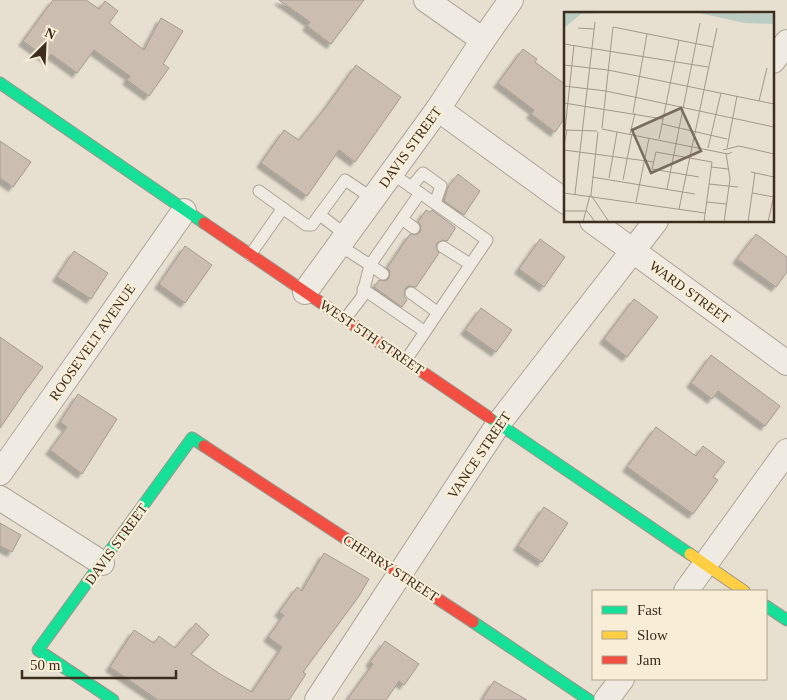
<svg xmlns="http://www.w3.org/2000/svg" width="787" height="700" font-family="'Times New Roman',serif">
<defs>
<filter id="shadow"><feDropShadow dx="-4.5" dy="4.5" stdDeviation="1" flood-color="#0004"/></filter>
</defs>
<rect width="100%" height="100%" fill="#e7e0d1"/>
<g fill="#cbbeb1" stroke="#a89b8f" filter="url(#shadow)">
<path d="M53 0H86L99 9 105 1 118 11 109 23 144 50 161 18 183 31 163 64 169 68 149 96 127 80 130 76 94 50 77 73 51 54 48 59 23 41Z"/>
<path d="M279 0H364L331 44 307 26 310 22Z"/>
<path d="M523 49 537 59 535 62 566 85V116L555 132 531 114 534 110 498 83Z"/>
<path d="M356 65 401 97 355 162 339 150 307 196 261 163 284 130 299 140 326 107Z"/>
<path d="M0 141 31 162 13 187 0 178Z"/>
<path d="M458 174 480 191 464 215 444 201 448 187Z"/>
<path d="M426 210 430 212 432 210 455 227V229L447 241 443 240 437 243 436 247 439 253 416 287 408 286 405 289 404 296 407 300 402 307 374 287 379 280 386 281 389 278 390 271 387 268 410 234 416 235 420 232 421 226 418 222Z"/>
<path d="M756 234 787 257V272L776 287 737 259Z"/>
<path d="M540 239 565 257 544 287 519 269Z"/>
<path d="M185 246 212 265 185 303 159 284Z"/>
<path d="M74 251 108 273 91 299 57 277Z"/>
<path d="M634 299 658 317 627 357 604 339Z"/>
<path d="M481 308 512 330 496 352 465 330Z"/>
<path d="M0 337 43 367 26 390 0 428Z"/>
<path d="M711 355 780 406 765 426 718 391 712 399 691 383Z"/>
<path d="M78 394 117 419 82 474 50 450 67 427 60 422Z"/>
<path d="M656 427 696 456 703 446 725 462 713 477 718 480 693 514 627 467Z"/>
<path d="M544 507 568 523 542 562 518 546Z"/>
<path d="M0 523 21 535 12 552 0 546Z"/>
<path d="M324 553 369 579 359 596 303 672 306 674 289 700H158L110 667 134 630 154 643 159 636 175 648 196 623 209 635 191 654 220 674 252 692 282 647 268 637 284 615 279 612 297 587 302 591Z"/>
<path d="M385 641 419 664 404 685 399 681 386 700H347L373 664 370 662Z"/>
<path d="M494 681 527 700H482Z"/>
</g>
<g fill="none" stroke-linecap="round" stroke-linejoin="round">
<g stroke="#ada599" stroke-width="13">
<g id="lane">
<path d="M411 187 423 173 441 186 435 203"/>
<path d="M259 191 306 225H312L345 180 372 198"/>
<path d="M320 215 346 235"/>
<path d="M402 219 414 228"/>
<path d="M339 245 370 265 420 193 391 173"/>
<path d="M443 247 470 264"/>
<path d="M250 255 283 208"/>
<path d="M363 289 424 331"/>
<path d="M411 293 437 312"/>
<path d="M345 319 362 297 370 265 383 274"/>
<path d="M406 360 487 240 420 193"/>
</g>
</g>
<g stroke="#ada599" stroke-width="26">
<g id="street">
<path d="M426 0 483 40"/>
<path d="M773 61 787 42"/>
<path d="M438 109 566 202"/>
<path d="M592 221 787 363"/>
<path d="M305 292 438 109 483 40 511 0"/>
<path d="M0 473 184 211"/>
<path d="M0 498 102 563"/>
<path d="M686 591 787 451"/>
<path d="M317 700 499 423 656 221"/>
<path d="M606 700 622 679"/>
</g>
</g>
<g stroke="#9d9589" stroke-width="13">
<g id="fast">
<path d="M0 83 204 223"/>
<path d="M490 418 690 554"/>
<path d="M766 606 787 620"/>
<path d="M473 622 589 700"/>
<path d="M113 700 38 650 192 438 204 446"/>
</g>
</g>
<g stroke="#9d9589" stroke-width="13">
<path id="slow" d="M690 554 744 591"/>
</g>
<g stroke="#9d9589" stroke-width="13">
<g id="jam">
<path d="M204 223 490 418"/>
<path d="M204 446 473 622"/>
</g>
</g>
<use href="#lane" stroke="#f0ebe2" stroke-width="11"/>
<use href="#street" stroke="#f0ebe2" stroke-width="24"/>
<use href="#fast" stroke="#16e098" stroke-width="11"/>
<use href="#slow" stroke="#ffcf43" stroke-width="11"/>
<use href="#jam" stroke="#f24e42" stroke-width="11"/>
</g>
<g text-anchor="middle" stroke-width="4.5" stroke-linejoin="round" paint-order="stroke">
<g font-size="14" fill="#3d2d1f" stroke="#f8eed7">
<text transform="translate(410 147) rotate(-54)" y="5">DAVIS STREET</text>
<text transform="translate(690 292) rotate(36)" y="5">WARD STREET</text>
<text transform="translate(372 337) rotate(34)" y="5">WEST 5TH STREET</text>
<text transform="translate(92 342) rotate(-55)" y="5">ROOSEVELT AVENUE</text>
<text transform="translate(479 455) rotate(-56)" y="5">VANCE STREET</text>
<text transform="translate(116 544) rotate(-54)" y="5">DAVIS STREET</text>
<text transform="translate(391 568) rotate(33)" y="5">CHERRY STREET</text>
</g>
</g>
<g transform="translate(564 12)">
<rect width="210" height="210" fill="#e7e0d1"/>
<path d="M0 0H62L17 2 0 16ZM131 0 210 2V12L180 11Z" fill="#bbccc2"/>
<path fill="none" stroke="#a3988a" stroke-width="1" d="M14 16 30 17M0 32 144 55M0 53 44 58 210 92M0 74 42 79 210 115M195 89 203 56M0 91 99 107M69 101 83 22M98 112 163 127M38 116 49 15 149 35M38 117 164 142 168 140M0 118 33 119M1 118 10 33M34 120 27 183 45 210M66 122 71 101M95 127 115 28M0 133 3 118M144 136 157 81M163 136 173 84M0 138 90 150M159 138 175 134 210 142M147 155 164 157M187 160 210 165M28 165 131 182M135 165 88 157 92 140 148 150 140 210M45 166 53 120M59 168 68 122M145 172 174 175M103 177 136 11M0 181 141 201M188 181 210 185M11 182 31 10M72 190 85 126M143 190 162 192M115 197 153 16M0 199H23L31 210M19 210 26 183M160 210 166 167 162 141M184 210 191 161M204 210 210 183"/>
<path fill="#786c5d" fill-opacity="0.15" stroke="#786c5d" stroke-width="2.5" d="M117 96 137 139 87 161 68 118Z"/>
<rect width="210" height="210" fill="none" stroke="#3d2d1f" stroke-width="2.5"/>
</g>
<rect x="592" y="590" width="175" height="90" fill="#f8eed7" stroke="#ada18d"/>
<rect x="602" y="606" width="25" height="8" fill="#16e098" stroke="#ada18d"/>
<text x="637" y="615" font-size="15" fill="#3d2d1f">Fast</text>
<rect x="602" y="631" width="25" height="8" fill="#ffcf43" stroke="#ada18d"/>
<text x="637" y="640" font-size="15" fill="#3d2d1f">Slow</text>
<rect x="602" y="656" width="25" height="8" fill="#f24e42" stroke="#ada18d"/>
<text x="637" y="665" font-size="15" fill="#3d2d1f">Jam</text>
<g transform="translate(45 45) rotate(24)" stroke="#f8eed7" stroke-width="4" paint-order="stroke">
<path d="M0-4L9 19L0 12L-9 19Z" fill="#3d2d1f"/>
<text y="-8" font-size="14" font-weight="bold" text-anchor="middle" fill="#3d2d1f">N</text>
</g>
<path d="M22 670v8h154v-8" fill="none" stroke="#3d2d1f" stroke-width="2.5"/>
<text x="30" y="670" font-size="15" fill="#3d2d1f" stroke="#f8eed7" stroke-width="4" paint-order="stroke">50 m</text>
</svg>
